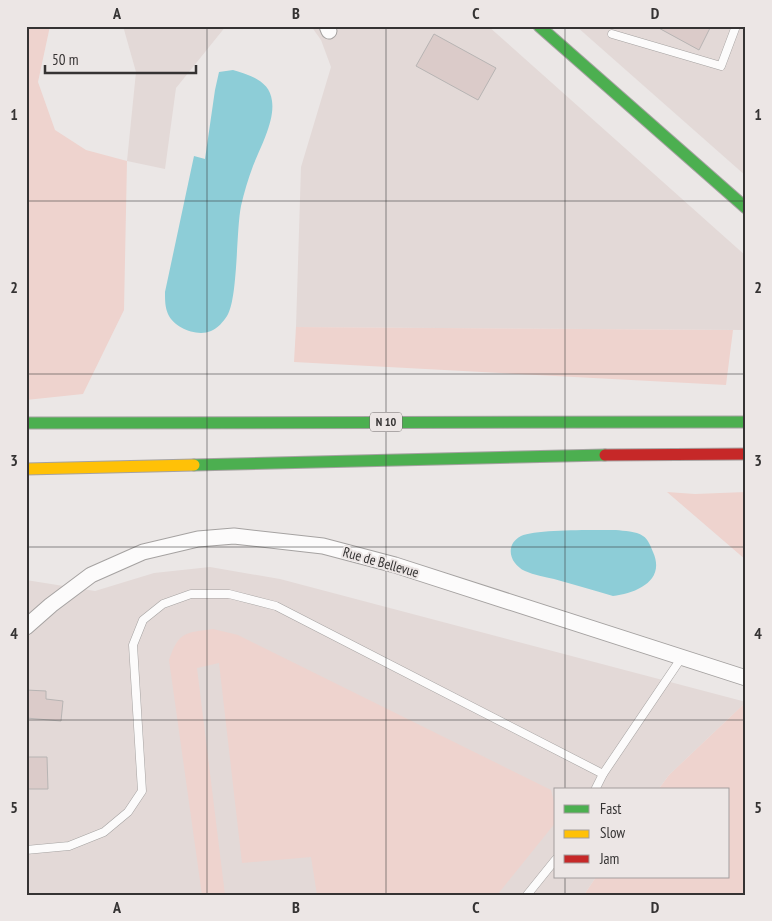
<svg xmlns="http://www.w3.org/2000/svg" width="772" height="921" font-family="'PT Sans Narrow',sans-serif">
<rect width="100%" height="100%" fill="#ebe7e6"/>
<g fill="#e3d9d7">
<path d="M123 26H226L176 88 165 169 127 161 136 72Z"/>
<path d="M311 26H488L746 256V330L296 327 301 167 331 67 321 40Z"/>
<path d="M576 26H746V176Z"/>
<path d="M210 567 280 579 746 702 669 775 658 790H556V877H596L584 895H26V580L95 591 154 573Z"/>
</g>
<g fill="#eed3ce">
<path d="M26 26H50L38 82 55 130 86 150 127 161 124 310 83 394 26 400Z"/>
<path d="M296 327 733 330 726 385 294 362Z"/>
<path d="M667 492 695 494 746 492V560Z"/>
<path d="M213 629 238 635 551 790 556 810V822L497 895H317L311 857 242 863 219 663 197 668 225 895H202L169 660C179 631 185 633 213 629Z"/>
<path d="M746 702V895H584L596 877H728V790H658L669 775Z"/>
</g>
<g fill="#8dcdd7">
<path d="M233 70C250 75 270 81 272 101 275 121 260 148 253 166 248 179 244 193 241 206 236 231 238 299 227 316 223 322 218 328 211 331 197 337 174 328 168 314 165 307 165 300 165 292L194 156 205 159 215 90 219 72Z"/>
<path d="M616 530C624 531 636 531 643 536 648 539 651 547 653 552 666 581 636 593 613 596 594 590 574 585 554 579 545 577 534 575 525 571 510 564 504 545 521 536 536 529 596 530 616 530Z"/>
</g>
<g fill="#dbcbc9" stroke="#b7b4b3">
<path d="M655 26H711L699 50Z"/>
<path d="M434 34 496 68 478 100 416 66Z"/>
<path d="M26 690 46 691V699L63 701 61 721 26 718Z"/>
<path d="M26 757H47L48 789H26Z"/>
</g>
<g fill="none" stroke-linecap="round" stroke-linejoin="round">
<g stroke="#a5a2a1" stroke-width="9">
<g id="lane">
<path d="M612 34 721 66 736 26"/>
<path d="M595 790 603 774 682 657"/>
<path d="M26 850 69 846 104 832 128 812 142 791 133 645 143 620 163 604 191 594H229L276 606 603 774"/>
<path d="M527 895 556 859"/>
</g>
</g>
<g stroke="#a5a2a1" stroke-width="17">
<g id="street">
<path d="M327 26 329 31"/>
<path d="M26 627 51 605 91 575 143 552 198 539 234 536 323 546 395 565 746 678"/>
</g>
</g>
<g stroke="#a5a2a1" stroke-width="13">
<g id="fast">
<path d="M539 26 746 208"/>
<path d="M26 423 746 422"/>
<path d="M194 465 605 455"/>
</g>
</g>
<g stroke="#a5a2a1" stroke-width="13">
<path id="slow" d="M26 469 194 465"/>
</g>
<g stroke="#a5a2a1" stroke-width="13">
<path id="jam" d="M605 455 746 454"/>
</g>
<use href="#lane" stroke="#fcfbfb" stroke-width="8"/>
<use href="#street" stroke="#fcfbfb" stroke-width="15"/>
<use href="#fast" stroke="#4caf50" stroke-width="11"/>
<use href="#slow" stroke="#ffc107" stroke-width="11"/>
<use href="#jam" stroke="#c62828" stroke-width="11"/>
</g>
<path fill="none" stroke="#353333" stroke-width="1" stroke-opacity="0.55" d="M207 26V895M386 26V895M565 26V790M26 201H746M26 374H746M26 547H746M26 720H746M565 877V895"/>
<g text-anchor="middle" stroke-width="4" stroke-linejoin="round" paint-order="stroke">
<rect fill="#ece6e5" stroke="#6c6968" stroke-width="1" x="370" y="412.5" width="32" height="19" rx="4"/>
<g font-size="12" font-weight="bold" fill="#353333">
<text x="386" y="426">N 10</text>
</g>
<g font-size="14" fill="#353333" stroke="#ece6e5">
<text transform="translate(381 562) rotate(16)" y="5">Rue de Bellevue</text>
</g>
</g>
<rect width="772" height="921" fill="none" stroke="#ece6e5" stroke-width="55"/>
<rect x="554" y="788" width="175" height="90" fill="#ece6e5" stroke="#a39e9e"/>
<rect x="564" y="805" width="25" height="8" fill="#4caf50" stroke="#a39e9e"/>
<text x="600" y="814" font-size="15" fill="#353333">Fast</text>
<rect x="564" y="830" width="25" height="8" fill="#ffc107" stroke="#a39e9e"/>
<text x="600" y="838" font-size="15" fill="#353333">Slow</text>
<rect x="564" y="855" width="25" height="8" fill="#c62828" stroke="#a39e9e"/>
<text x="600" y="864" font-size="15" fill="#353333">Jam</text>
<path d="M45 65v8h151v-8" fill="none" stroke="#353333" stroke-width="2.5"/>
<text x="52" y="65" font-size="15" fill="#353333" stroke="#ece6e5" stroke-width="4" paint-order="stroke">50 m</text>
<rect x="28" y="28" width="716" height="866" fill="none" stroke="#353333" stroke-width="2"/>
<g font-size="16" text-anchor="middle" font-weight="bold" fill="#353333">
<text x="117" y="19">A</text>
<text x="296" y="19">B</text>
<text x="476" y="19">C</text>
<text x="655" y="19">D</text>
<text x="14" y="120">1</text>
<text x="758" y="120">1</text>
<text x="14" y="293">2</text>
<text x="758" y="293">2</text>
<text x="14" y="466">3</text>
<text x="758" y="466">3</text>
<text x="14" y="639">4</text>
<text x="758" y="639">4</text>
<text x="14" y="813">5</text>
<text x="758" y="813">5</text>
<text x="117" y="913">A</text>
<text x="296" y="913">B</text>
<text x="476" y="913">C</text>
<text x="655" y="913">D</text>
</g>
</svg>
